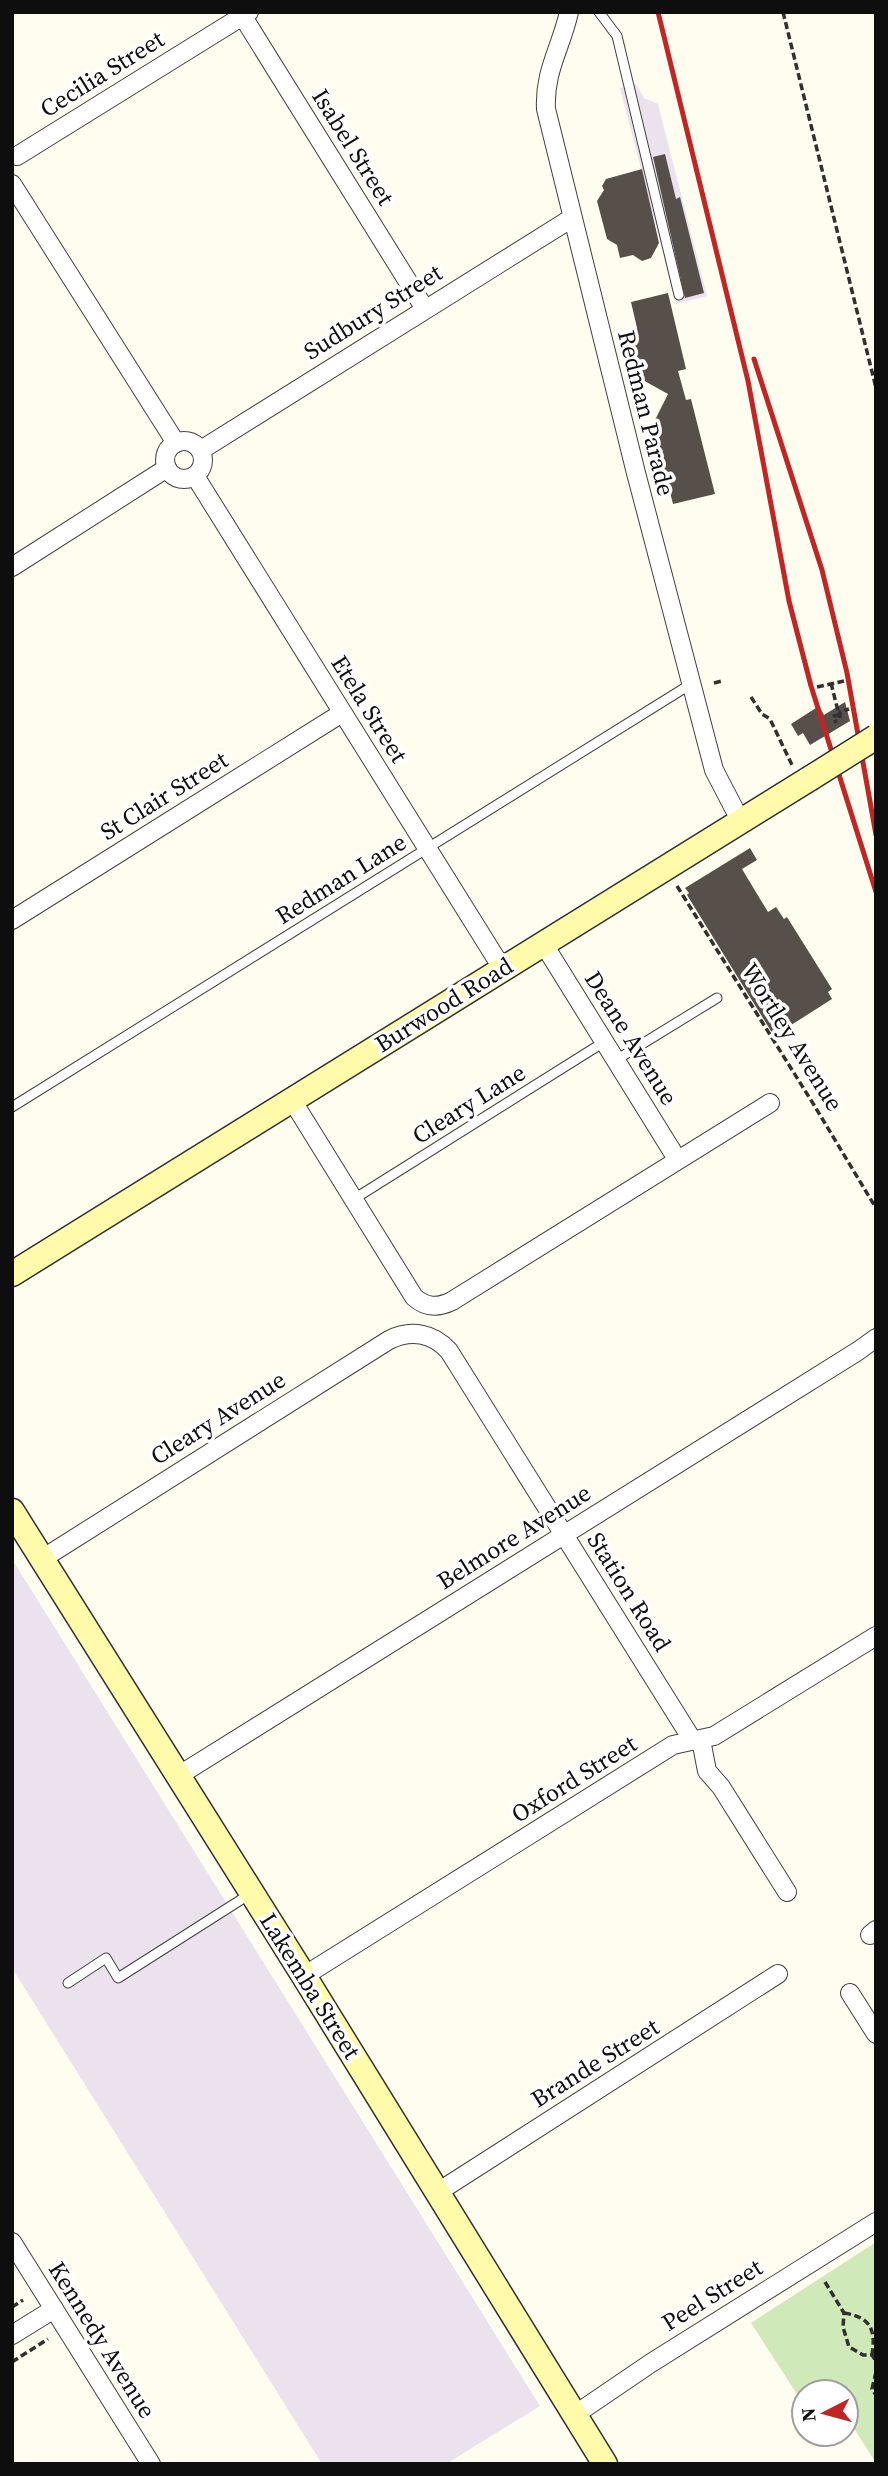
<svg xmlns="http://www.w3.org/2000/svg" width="888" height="2476" font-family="'Source Serif 4',serif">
<rect width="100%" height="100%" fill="#fffdef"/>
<g fill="#ece2ed">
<path d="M636 84 644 98 658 104 707 296 676 304 620 88Z"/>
<path d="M12 1559 540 2406 446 2464H322L12 1968Z"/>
</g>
<path fill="#cfeab8" d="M876 2242V2463L846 2416V2392H804V2405L751 2323Z"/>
<g fill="#57504a">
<path d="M665 154 676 199 680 197 704 293 685 298 653 157Z"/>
<path d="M642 169 659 243 651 258 642 261 633 255 620 258 617 245 607 239 597 201 604 190 602 186 606 179Z"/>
<path d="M668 293 686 369 678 371 686 400 691 399 715 494 673 504 653 424 668 394 641 379 632 341 637 328 631 302Z"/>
<path d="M845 702 850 721 810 745 803 733 798 736 791 724 819 706 824 715Z"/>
<path d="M750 848 757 860 742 869 768 912 776 907 784 919 787 917 832 989 828 992 832 999 774 1036 687 895 689 893 685 888Z"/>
</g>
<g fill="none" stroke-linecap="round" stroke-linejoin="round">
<g stroke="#414141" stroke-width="11">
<g id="service">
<path d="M599 12 617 36 679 295"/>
<path d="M616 1060 717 998"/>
<path d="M12 1107 691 684"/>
<path d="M354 1199 604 1042"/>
<path d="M68 1983 106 1958 118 1978 250 1894"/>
</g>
</g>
<g stroke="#414141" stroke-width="20">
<g id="minor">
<path d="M240 12 425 309"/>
<path d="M569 12C561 48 544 71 546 109L636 473 714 770 740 820"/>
<path d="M17 156 249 12"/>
<path d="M12 184 176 443"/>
<circle cx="184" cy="460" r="19"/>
<path d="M201 450 572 218"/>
<path d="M195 476 502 968"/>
<path d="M12 567 167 468"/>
<path d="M12 920 342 713"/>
<path d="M543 943 677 1159"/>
<path d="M292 1100 414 1297C426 1308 438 1308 452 1301L770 1103"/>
<path d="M42 1559 389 1340C411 1329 433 1333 449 1351L693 1741"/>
<path d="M701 1740 707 1771 721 1787 787 1892"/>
<path d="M178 1776 858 1351 876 1338"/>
<path d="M870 1935 876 1930"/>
<path d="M304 1976 673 1745 714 1736 876 1636"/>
<path d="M850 1993 876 2034"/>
<path d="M438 2192 778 1974"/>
<path d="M12 2242 151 2464"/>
<path d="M12 2335 54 2309"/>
<path d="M576 2414 651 2363 876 2222"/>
</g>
</g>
<g stroke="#303030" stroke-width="27">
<g id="secondary">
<path d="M12 1274 809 779"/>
<path d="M12 1511 304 1976 605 2464"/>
</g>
</g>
<g stroke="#303030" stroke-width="3.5" stroke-dasharray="7 3.5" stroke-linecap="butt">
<path d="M783 12 876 388"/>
<path d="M714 683 722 681"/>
<path d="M831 683 839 715 834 716 836 723"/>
<path d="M817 687 844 681"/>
<path d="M751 697 762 714 770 719 792 765"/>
<path d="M840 718V712L849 709"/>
<path d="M677 886 814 1105 876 1208"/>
<path d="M825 2282 844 2313 843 2327 849 2347 863 2355H872L876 2361"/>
<path d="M12 2307 23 2300"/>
<path d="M844 2313C871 2317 876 2330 872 2355"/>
<path d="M12 2362 48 2339"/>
<path d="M876 2372 872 2389 876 2395"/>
</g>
<use href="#service" stroke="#fff" stroke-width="9"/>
<use href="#minor" stroke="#fff" stroke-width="18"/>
<use href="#secondary" stroke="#fffbaa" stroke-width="24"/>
<g stroke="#c02624" stroke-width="5">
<path d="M658 12 748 381 789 601 811 686 876 892"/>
<path d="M754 359 822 570 847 673 876 835"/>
</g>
<g stroke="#303030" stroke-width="27" stroke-linecap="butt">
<path id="secondary-bridge" d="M809 779 876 737"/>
</g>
<use href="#secondary-bridge" stroke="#fffbaa" stroke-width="24"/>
</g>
<g text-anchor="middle" stroke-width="7" stroke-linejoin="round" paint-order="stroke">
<g font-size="24" fill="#0e0e0e" stroke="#fff">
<text transform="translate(102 74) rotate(-32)" y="8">Cecilia Street</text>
<text transform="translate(353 147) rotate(58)" y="8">Isabel Street</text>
<text transform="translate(373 312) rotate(-32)" y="8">Sudbury Street</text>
<text transform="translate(646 413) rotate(76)" y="8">Redman Parade</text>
<text transform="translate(369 709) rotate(58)" y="8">Etela Street</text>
<text transform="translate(164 796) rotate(-32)" y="8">St Clair Street</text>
<text transform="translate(341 879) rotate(-32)" y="8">Redman Lane</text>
<text transform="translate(444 1005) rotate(-32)" y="8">Burwood Road</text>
<text transform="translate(792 1037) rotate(58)" y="8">Wortley Avenue</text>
<text transform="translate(631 1038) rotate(58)" y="8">Deane Avenue</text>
<text transform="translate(469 1104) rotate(-32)" y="8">Cleary Lane</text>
<text transform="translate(218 1418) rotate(-32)" y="8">Cleary Avenue</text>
<text transform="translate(514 1537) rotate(-32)" y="8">Belmore Avenue</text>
<text transform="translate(629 1592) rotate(58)" y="8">Station Road</text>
<text transform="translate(574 1779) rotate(-32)" y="8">Oxford Street</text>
<text transform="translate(310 1986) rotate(58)" y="8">Lakemba Street</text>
<text transform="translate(595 2063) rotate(-32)" y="8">Brande Street</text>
<text transform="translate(712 2295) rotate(-32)" y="8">Peel Street</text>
<text transform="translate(102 2340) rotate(58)" y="8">Kennedy Avenue</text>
</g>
</g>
<rect width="888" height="2476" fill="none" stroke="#0e0e0e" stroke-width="28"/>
<g transform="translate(825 2413) rotate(264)"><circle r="33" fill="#ffffff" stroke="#9f9f9f" stroke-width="2"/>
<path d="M0-5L12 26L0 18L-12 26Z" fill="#c02624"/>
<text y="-10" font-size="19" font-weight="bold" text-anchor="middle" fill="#0e0e0e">N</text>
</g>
</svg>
